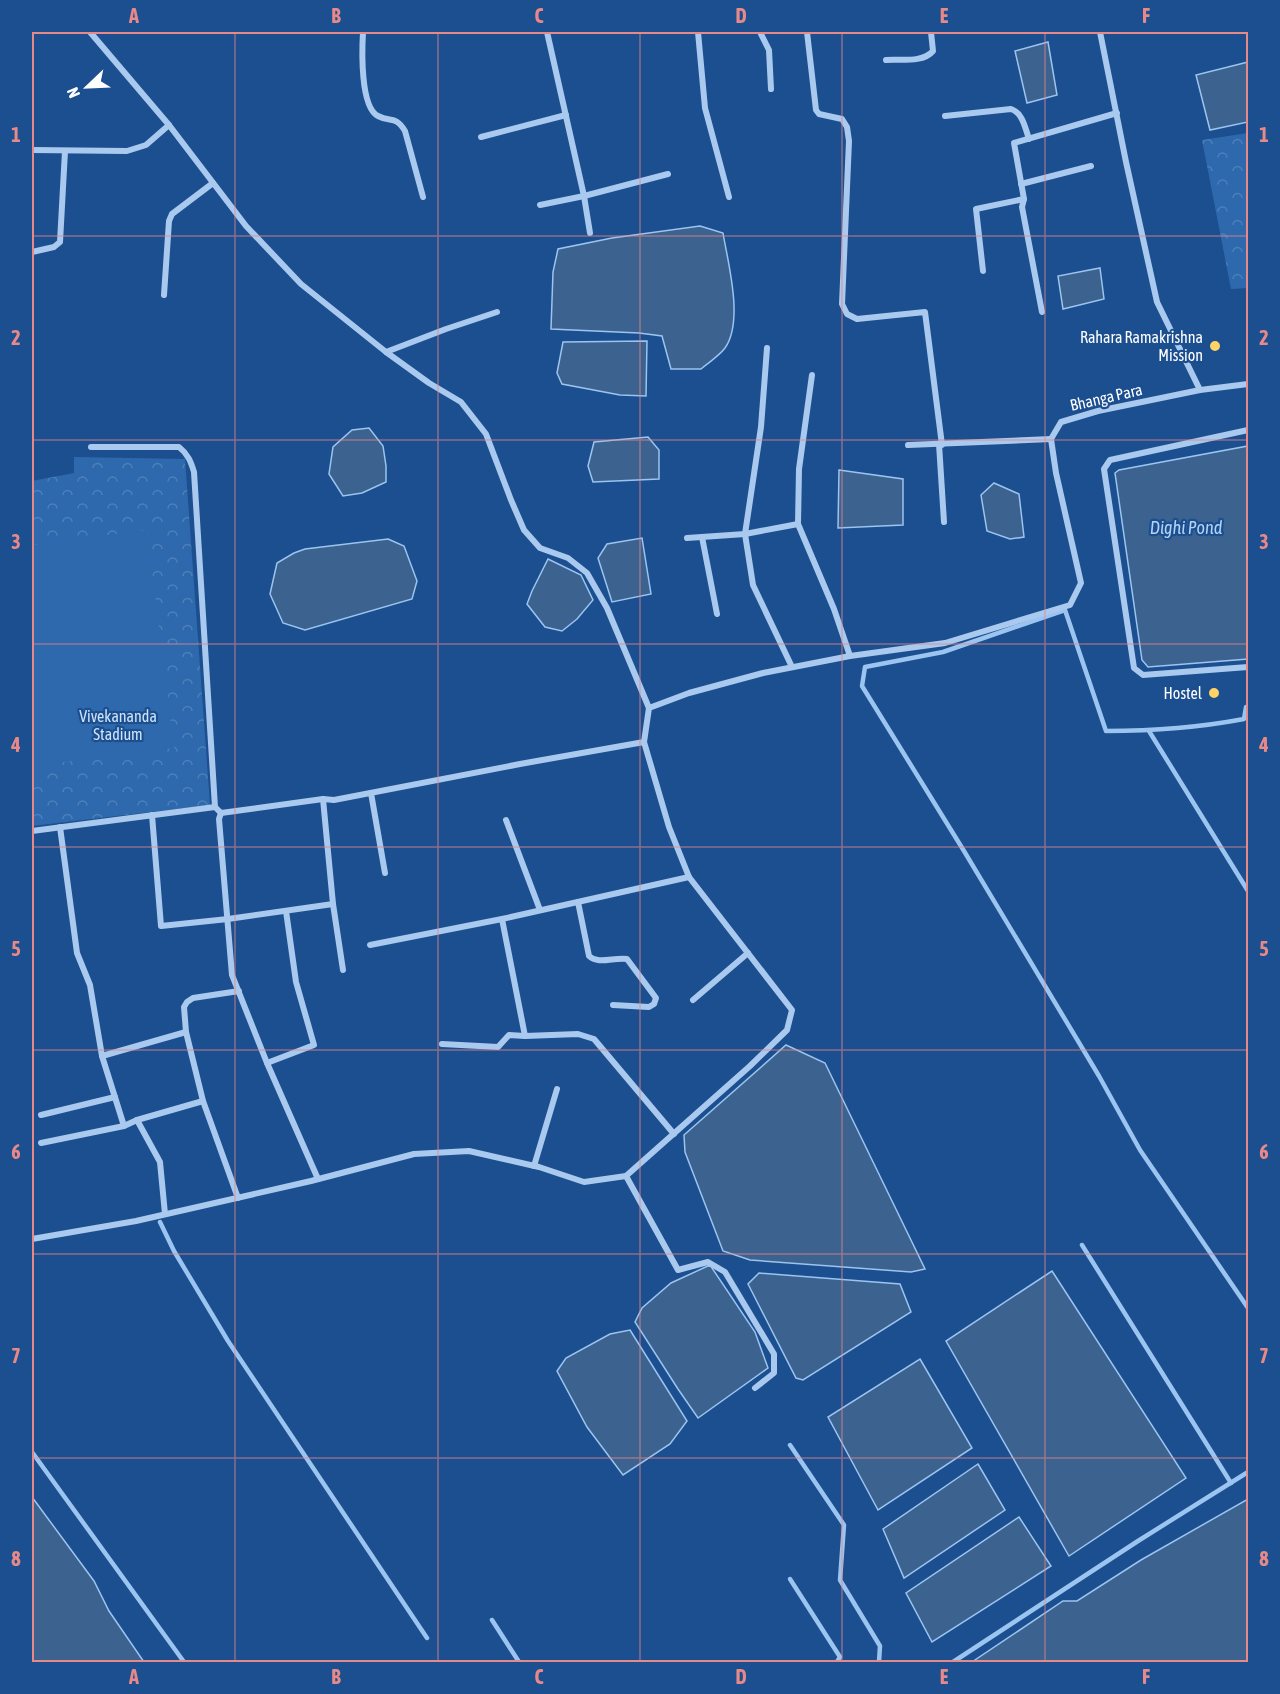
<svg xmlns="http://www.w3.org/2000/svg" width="1280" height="1694" font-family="'Asap Condensed',sans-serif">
<defs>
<pattern id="park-crowns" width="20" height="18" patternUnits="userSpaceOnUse" patternTransform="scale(1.5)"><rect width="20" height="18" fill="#2e69ad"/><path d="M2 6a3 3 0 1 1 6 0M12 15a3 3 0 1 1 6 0" fill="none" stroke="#4d80b9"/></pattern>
</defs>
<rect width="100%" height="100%" fill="#1b4f8f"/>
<g fill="url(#park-crowns)">
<path d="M1248 133V288L1231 289 1202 140Z"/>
<path d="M74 457 185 459 210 805 32 826V481L74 473Z"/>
</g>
<path fill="#2e69ad" d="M147 530 174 748 32 766V545Z"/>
<g fill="#3c6290" stroke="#9cc4f0" stroke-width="1.5">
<path d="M1048 42 1057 95 1027 103 1015 51Z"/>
<path d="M1248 62V122L1210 130 1196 75Z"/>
<path d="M700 226 723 233C728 263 744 321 725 348 719 356 708 363 701 369H671L662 336 639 333 551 329 553 272 558 249 612 238Z"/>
<path d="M1100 268 1104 299 1063 309 1058 276Z"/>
<path d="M647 341 646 396 620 395 562 384 557 373 563 342Z"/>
<path d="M369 428 383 446 386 466V482L362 493 343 496 329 474 333 447 352 430Z"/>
<path d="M648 437 659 450V479L593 482 588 466 594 442Z"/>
<path d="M1248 446V659L1148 667 1142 660 1115 473 1119 470Z"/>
<path d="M839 470 903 479V525L838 528Z"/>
<path d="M994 483 1019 494 1024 537 1010 539 987 531 981 495Z"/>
<path d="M642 538 651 594 612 602 598 558 607 544Z"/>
<path d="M388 539 404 546 417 581 412 599 305 630 283 623 270 594 277 563 294 553 305 549Z"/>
<path d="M548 559 581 575 593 600 577 619 562 631 545 627 527 604 532 591Z"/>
<path d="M786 1045 825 1063 925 1269 911 1272 750 1260 723 1251 685 1152 684 1135Z"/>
<path d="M710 1265 755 1332 768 1368 698 1418 678 1389 635 1322 642 1308 671 1283Z"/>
<path d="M1052 1271 1186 1478 1069 1556 946 1341Z"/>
<path d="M759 1273 900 1284 911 1312 803 1380 796 1378 748 1284Z"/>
<path d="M630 1330 687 1421 670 1444 623 1475 587 1427 557 1371 566 1358 610 1334Z"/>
<path d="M920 1359 972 1448 878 1510 828 1417Z"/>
<path d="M978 1464 1005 1510 904 1578 883 1529Z"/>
<path d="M32 1497 94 1581 109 1611 144 1662H32Z"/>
<path d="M1248 1499V1662H972L1063 1601H1077L1141 1560Z"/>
<path d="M1019 1517 1051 1566 932 1642 906 1593Z"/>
</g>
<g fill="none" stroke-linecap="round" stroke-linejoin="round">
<g stroke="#9cc4f0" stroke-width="4.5">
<path d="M1248 707H1246L1244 719C1196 728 1154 731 1106 731L1065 610 943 652 865 667 862 686 964 851 1099 1076 1140 1150 1248 1308"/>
<path d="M1149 731 1248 891"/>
<path d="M160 1222 174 1251 228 1341 427 1638"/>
<path d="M1082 1245 1231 1483"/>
<path d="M790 1445 844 1525 840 1580 880 1646 879 1662"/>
<path d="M32 1452 184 1662"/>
<path d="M790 1579 840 1657 837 1662"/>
<path d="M492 1620 519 1662"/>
<path d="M953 1662 1138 1541 1248 1472"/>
</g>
<g stroke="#a9c9ee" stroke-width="6">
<path d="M90 32 169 125 246 226 301 284 386 352 429 383 461 402 486 434 511 500 524 530 540 548 568 558 587 573 607 608 649 708"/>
<path d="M363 32C362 49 360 107 378 116 391 123 395 115 405 131L423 197"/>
<path d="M547 32 584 196 590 233"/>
<path d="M698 32 705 108 729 197"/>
<path d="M760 32 769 50 771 89"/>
<path d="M807 32 816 110 819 114 842 119 847 127 849 141 842 304 847 314 857 319 925 312 942 445"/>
<path d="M886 60C901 59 923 63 933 51L931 32"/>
<path d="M945 116 1011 109C1023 113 1025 128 1029 139"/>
<path d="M481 137 566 115"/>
<path d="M32 150 127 151 146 145 169 125"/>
<path d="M1021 184 1091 166"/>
<path d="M540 205 584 196 668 174"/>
<path d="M32 252 54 247 60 242 65 151"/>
<path d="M983 271 976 209 1024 199"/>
<path d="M164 295 169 221 172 214 213 183"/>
<path d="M1042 312 1022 207 1024 199 1014 143 1117 113"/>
<path d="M767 348 761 427 745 534 753 585 792 667"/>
<path d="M386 352 446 329 497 312"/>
<path d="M812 375 799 469 798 524 834 609 850 656"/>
<path d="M1200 390 1248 384"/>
<path d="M1248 430 1110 460 1104 469 1134 668 1143 675 1248 667"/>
<path d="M939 444 944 522"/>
<path d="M908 445 1051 439"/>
<path d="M91 447H179C188 454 191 462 194 472L215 807"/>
<path d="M702 537 717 614"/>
<path d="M687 538 745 534 798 524"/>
<path d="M371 793 385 873"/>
<path d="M323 799 333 904 343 970"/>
<path d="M221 813 219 819 232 975 267 1063"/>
<path d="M152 815 161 926 228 919 333 904"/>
<path d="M506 820 540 910"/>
<path d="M60 827 77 953 90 985 102 1056 124 1126"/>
<path d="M32 831 215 807 221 813 323 799 334 800 520 764 644 742 649 708 689 693 763 673 850 656 945 643 1070 605 1081 583 1056 473 1051 439 1061 422 1098 411 1200 390 1157 302 1126 162 1100 32"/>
<path d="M578 902 589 956C598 965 614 957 627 959L656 998 654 1004 649 1007 613 1005"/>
<path d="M286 911 296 982 314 1045 267 1063 318 1179"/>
<path d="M502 919 525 1036 578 1034 594 1039 674 1134"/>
<path d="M370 945 502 919 689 877"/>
<path d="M693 1000 748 953"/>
<path d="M442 1044 498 1047 509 1035 525 1036"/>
<path d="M102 1056 186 1032"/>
<path d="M41 1115 115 1097"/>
<path d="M137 1120 203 1101"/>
<path d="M41 1143 124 1126 137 1120 160 1162 165 1214"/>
<path d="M534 1166 557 1089"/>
<path d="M626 1176 678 1270 708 1262 725 1272 774 1354V1373L755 1388"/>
<path d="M238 1198 203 1101 186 1032 184 1007 187 1002 193 998 239 991"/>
<path d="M32 1239 136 1221 311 1181 414 1154 469 1151 539 1167 584 1182 626 1176 750 1066 787 1030 792 1010 689 877 669 827 644 742"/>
</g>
</g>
<path fill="none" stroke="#e88989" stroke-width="1.5" stroke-opacity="0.55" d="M235 32V1662M438 32V1662M640 32V1662M842 32V1662M1045 32V1662M32 236H1248M32 440H1248M32 644H1248M32 847H1248M32 1050H1248M32 1254H1248M32 1458H1248"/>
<g fill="#ffd166" stroke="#1b4f8f" stroke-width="2">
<circle cx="1215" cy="346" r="6"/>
<circle cx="1214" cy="693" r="6"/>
</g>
<g text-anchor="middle" stroke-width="4.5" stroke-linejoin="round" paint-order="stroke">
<g font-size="16" fill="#fff" stroke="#1b4f8f" text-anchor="end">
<text x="1203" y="343">Rahara Ramakrishna<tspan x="1203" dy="18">Mission</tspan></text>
<text x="1202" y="699">Hostel</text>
</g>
<g font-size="16" fill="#fff" stroke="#1b4f8f">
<text transform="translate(1106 397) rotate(-13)" y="6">Bhanga Para</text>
</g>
<g font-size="16" fill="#cfe3fa" stroke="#1b4f8f">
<text x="118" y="722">Vivekananda<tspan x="118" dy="18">Stadium</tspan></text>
</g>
<g font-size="18" font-style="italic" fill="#b5d3f5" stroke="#1b4f8f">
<text x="1186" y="534">Dighi Pond</text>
</g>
</g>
<rect width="1280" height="1694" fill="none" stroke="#1b4f8f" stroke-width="66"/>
<g transform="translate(87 87) rotate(247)" stroke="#1b4f8f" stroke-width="4.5" paint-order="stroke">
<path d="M0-4.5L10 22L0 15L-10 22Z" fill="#ffffff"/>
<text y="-9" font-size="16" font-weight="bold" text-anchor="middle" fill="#ffffff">N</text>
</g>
<rect x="33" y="33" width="1214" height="1628" fill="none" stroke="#e88989" stroke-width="2"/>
<g font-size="20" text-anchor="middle" font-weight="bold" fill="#e88989">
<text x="134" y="23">A</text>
<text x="336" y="23">B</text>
<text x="539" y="23">C</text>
<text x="741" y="23">D</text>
<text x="944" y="23">E</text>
<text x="1146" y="23">F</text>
<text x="16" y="142">1</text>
<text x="1264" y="142">1</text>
<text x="16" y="345">2</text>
<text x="1264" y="345">2</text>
<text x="16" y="549">3</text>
<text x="1264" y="549">3</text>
<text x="16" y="752">4</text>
<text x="1264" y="752">4</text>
<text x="16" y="956">5</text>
<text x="1264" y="956">5</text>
<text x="16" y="1159">6</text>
<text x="1264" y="1159">6</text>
<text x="16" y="1363">7</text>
<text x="1264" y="1363">7</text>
<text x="16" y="1566">8</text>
<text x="1264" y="1566">8</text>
<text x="134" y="1684">A</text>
<text x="336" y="1684">B</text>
<text x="539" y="1684">C</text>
<text x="741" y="1684">D</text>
<text x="944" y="1684">E</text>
<text x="1146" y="1684">F</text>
</g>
</svg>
